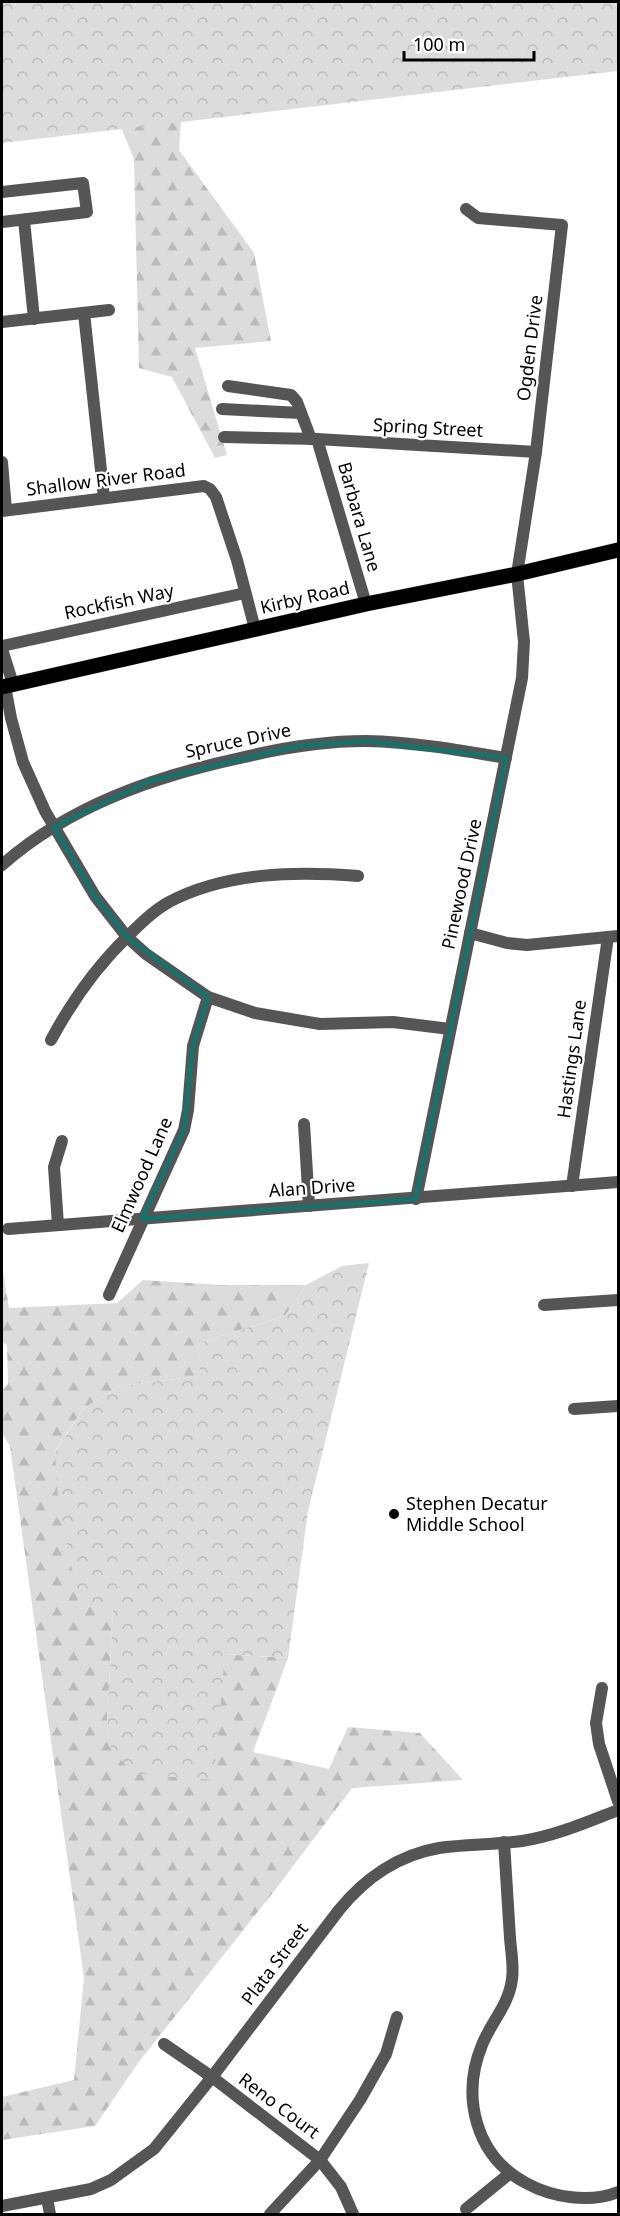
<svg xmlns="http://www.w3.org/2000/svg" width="620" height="2216" font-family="'Noto Sans',sans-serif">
<defs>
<pattern id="forest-firs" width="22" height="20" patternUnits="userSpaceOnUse" patternTransform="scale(1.5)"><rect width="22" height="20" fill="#dcdcdc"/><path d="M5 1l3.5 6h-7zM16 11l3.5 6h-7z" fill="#bbb"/></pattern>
<pattern id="park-crowns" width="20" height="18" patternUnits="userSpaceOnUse" patternTransform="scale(1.5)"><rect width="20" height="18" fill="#dcdcdc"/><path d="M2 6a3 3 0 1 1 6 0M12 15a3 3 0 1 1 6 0" fill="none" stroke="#bbb"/></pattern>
</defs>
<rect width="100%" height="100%" fill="#fff"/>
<g fill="url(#forest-firs)">
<path d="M2 2H618L184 78 179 150 254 253 271 341 195 348 227 455 215 458 172 377 139 368 134 159 120 125Z"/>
<path d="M2 1267 9 1308 117 1303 143 1280 221 1285H306L285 1316 199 1343 201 1376 120 1386 83 1409 55 1451 113 1607 107 1725 113 1751 135 1774 225 1654 288 1658 253 1752 329 1769 348 1727 420 1733 463 1780 352 1788 275 1890 138 2063 95 2126 2 2140V2097L74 2080 84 1978 10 1446 2 1433V1391L8 1384 7 1345 2 1342Z"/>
</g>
<g fill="url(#park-crowns)">
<path d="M2 2H618V71L2 143Z"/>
<path d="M369 1263 308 1511 288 1658 225 1654 214 1780 135 1774 112 1751 107 1725 113 1608 79 1606 58 1499 55 1452 83 1409 120 1386 200 1376 199 1343 285 1316 306 1285 342 1266Z"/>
</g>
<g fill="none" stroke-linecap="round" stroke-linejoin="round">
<g stroke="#dbdbdb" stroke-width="16">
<path id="major" d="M2 687 366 604 517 574 618 550"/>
</g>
<g stroke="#555" stroke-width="12">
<path d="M2 192 83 183 87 212 2 222"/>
<path d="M24 220 34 319"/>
<path d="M84 313 104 498"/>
<path d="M2 322 109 310"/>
<path d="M228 386 291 395 297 402 311 439"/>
<path d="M222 409 301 413"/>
<path d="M224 437 317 439 536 452"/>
<path d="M317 439 366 604"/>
<path d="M2 462 6 510"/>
<path d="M2 511 204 486 210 489 216 497 237 560 255 629"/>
<path d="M2 646 245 593"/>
<path d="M2 649 13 684"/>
<path d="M5 686 11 718 23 762 45 811 95 896 127 937 146 954 208 997 255 1013 320 1024 393 1022 450 1029"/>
<path d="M2 865C69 806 153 777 240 758 281 748 323 741 366 741 413 742 459 750 506 758"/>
<path d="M470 933 507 943 527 945 618 936"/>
<path d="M51 1040C72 1001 95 968 127 937 140 924 153 911 169 902 226 872 296 871 358 876"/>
<path d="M304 1124 309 1206"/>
<path d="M572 1186 608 937"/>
<path d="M416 1199 522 678 524 642 517 574 536 452 562 225 478 218 466 209"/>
<path d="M58 1225 54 1167 62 1141"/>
<path d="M8 1229 618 1182"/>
<path d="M109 1295 184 1130 188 1110 193 1046 208 997"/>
<path d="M544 1305 618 1300"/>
<path d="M574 1409 618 1406"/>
<path d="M602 1688 596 1723 599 1744 618 1801"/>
<path d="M504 1842C506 1874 508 1906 510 1938 511 1952 514 1966 512 1979 509 2005 491 2022 482 2045 461 2096 475 2156 526 2183 553 2198 590 2203 618 2192"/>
<path d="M164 2044 212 2077 320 2160 341 2187 353 2214"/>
<path d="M47 2198 50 2214"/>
<path d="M2 2206 91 2189 111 2180 154 2149 212 2077 339 1910C364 1879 398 1855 439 1848 466 1844 494 1845 522 1841 555 1836 587 1822 618 1810"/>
<path d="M466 2209 509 2174"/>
<path d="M270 2214 320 2160 360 2100 386 2054 397 2017"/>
</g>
<use href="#major" stroke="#000" stroke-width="15"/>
</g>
<path fill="none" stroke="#0f766e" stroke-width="4.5" stroke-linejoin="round" d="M366 741 506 758 416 1199 142 1219 184 1130 193 1046 208 997 127 937 95 896 54 827 150 781 298 746Z"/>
<circle fill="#000" stroke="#fff" stroke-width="2" cx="394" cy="1514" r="6"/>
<g text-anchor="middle" stroke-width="4.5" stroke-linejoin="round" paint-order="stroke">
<g font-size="18" fill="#000" stroke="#fff">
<text transform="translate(530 348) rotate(-83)" y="6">Ogden Drive</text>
<text transform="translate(428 428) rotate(3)" y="6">Spring Street</text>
<text transform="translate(106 480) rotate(-7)" y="6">Shallow River Road</text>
<text transform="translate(359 517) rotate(74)" y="6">Barbara Lane</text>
<text transform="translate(305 598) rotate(-13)" y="6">Kirby Road</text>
<text transform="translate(119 602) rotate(-12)" y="6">Rockfish Way</text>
<text transform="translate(238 741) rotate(-12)" y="6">Spruce Drive</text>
<text transform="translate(462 884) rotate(-78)" y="6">Pinewood Drive</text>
<text transform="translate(572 1059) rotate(-82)" y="6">Hastings Lane</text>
<text transform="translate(142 1175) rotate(-66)" y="6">Elmwood Lane</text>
<text transform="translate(312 1188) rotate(-4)" y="6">Alan Drive</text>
<text transform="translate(275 1964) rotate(-53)" y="6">Plata Street</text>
<text transform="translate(279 2106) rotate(37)" y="6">Reno Court</text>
</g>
<g font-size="18" fill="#000" stroke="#fff" text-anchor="start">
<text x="406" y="1510">Stephen Decatur<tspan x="406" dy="21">Middle School</tspan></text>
</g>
</g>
<rect width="620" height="2216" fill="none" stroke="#000000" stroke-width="6"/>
<path d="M404 51v9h130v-9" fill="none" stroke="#000000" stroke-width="3"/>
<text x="413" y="51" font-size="18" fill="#000000" stroke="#ffffff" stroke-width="4.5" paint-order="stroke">100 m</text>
</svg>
